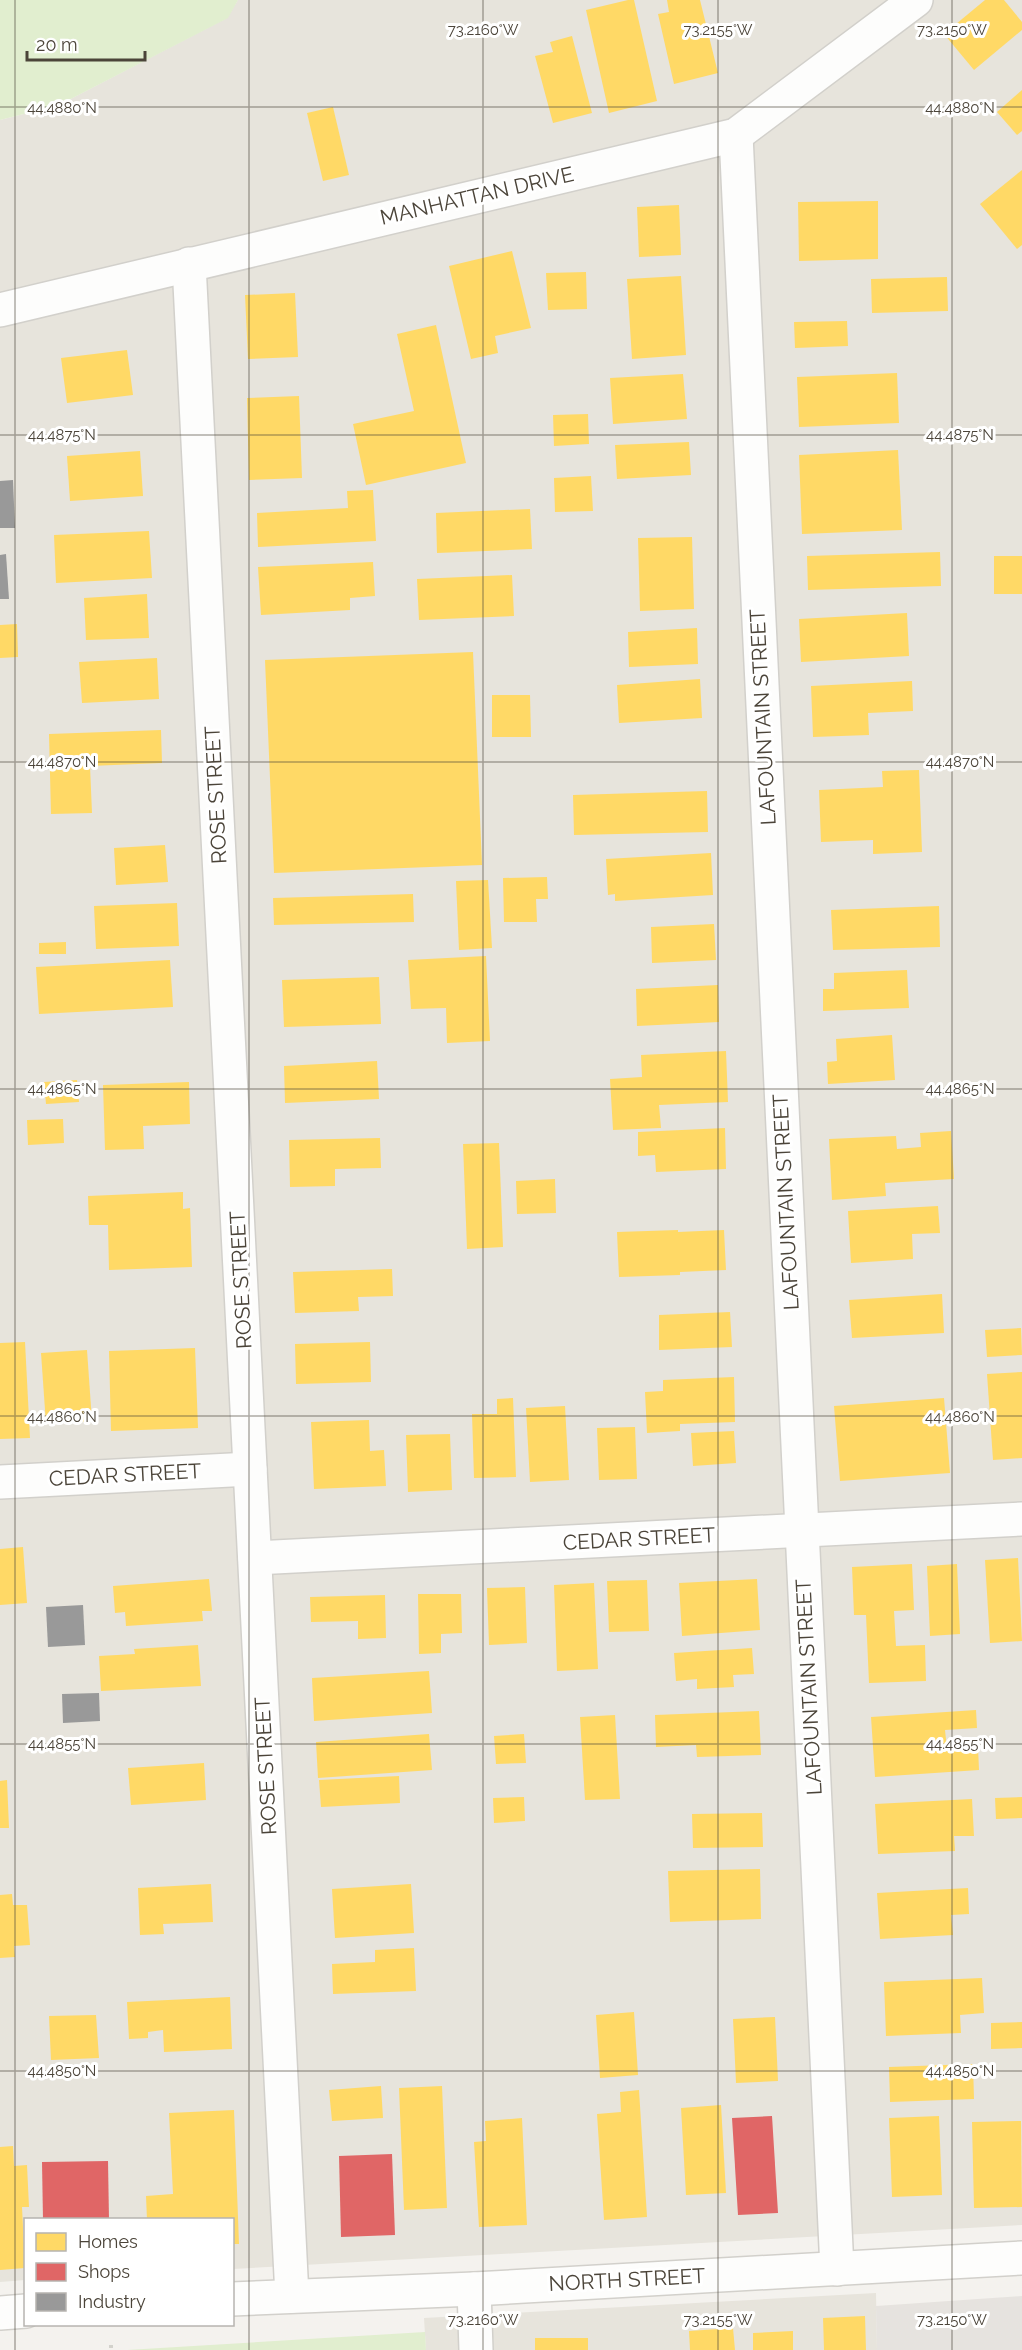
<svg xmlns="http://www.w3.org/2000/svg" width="1022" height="2350" font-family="Raleway,sans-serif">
<rect width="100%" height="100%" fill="#f4f2ee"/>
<g fill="#e7e4dc">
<path d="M238 0H1022V2225L233 2269 232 2220H26L25 2280 0 2282V120L59 105 227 18Z"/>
<path d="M876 2293 877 2350H426L424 2318Z"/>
</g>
<g fill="#e1eecf">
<path d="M0 0H238L228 18 59 105 0 120Z"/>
<path d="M425 2332 426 2350H127Z"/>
</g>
<path fill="#e6e3df" d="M1022 2296V2350H877L876 2306Z"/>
<g fill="#ffd966">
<path d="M628 0H634L657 101 609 113 586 10Z"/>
<path d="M667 0H700L718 73 674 84 658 14 669 12Z"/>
<path d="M985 0H1004L1022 22V30L974 70 944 34Z"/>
<path d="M572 36 592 113 553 123 535 56 553 52 550 42Z"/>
<path d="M1022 90V131L1017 135 997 112Z"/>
<path d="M333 107 349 175 323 181 307 113Z"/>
<path d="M1022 170V245L1017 249 980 204Z"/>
<path d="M878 201V259L799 261 798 202Z"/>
<path d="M679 205 681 255 639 257 637 207Z"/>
<path d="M512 251 531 328 495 336 498 353 471 359 449 266Z"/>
<path d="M586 272 587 309 548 310 546 273Z"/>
<path d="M681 276 686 355 632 359 627 279Z"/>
<path d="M947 277 948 311 872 313 871 279Z"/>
<path d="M295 293 298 357 248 359 245 295Z"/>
<path d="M847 321 848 346 795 348 794 322Z"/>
<path d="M436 325 466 463 366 485 353 424 414 411 397 334Z"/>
<path d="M127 350 133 395 67 403 61 358Z"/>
<path d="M897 373 899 423 799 427 797 377Z"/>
<path d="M683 374 687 419 613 424 610 378Z"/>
<path d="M299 396 302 478 249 480 247 398Z"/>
<path d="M588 414 589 444 554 446 553 415Z"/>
<path d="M689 442 691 475 617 479 615 445Z"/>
<path d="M898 450 902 530 802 534 799 455Z"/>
<path d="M140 451 143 496 70 501 67 456Z"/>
<path d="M591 476 593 511 555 512 554 478Z"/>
<path d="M373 490 376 541 258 547 257 513 348 508 347 491Z"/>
<path d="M530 509 532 549 437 553 436 513Z"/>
<path d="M149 531 152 578 56 583 54 535Z"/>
<path d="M692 537 694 609 640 611 638 538Z"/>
<path d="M940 552 941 586 808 590 807 556Z"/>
<rect x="994" y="556" width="28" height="38"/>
<path d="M373 562 375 596 350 598V610L261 615 258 567Z"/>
<path d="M512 575 514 616 419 620 417 579Z"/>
<path d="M147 594 149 638 86 640 84 598Z"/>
<path d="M907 613 909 656 801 662 799 619Z"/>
<path d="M17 624 18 657 0 658V625Z"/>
<path d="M697 628 698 664 629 667 628 632Z"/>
<path d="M473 652 482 865 274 873 265 660Z"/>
<path d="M157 658 159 699 82 703 79 662Z"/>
<path d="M700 679 702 718 619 723 617 685Z"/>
<path d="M912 681 913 711 868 713 869 735 813 737 811 686Z"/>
<path d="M492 695H530L531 737H492Z"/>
<path d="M161 730 162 763 90 766 92 813 51 814 49 734Z"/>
<path d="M919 770 922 852 873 854V840L821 842 819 790 883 787 882 771Z"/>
<path d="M707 791 708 832 574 835 573 795Z"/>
<path d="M165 845 168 882 116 885 114 848Z"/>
<path d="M711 853 713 895 615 901V894L608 895 606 859Z"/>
<path d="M547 877 548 899H536L537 922H504L503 878Z"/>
<path d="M488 880 492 948 459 950 456 881Z"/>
<path d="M413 894 414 922 274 925 273 898Z"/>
<path d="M177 903 179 946 96 949 94 906Z"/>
<path d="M939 906 940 947 833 950 831 910Z"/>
<path d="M714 924 716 960 652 963 651 927Z"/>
<path d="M66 942V954H39V943Z"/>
<path d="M486 956 490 1041 447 1043 446 1008 411 1009 408 960Z"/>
<path d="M170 960 173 1007 39 1014 36 967Z"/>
<path d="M907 970 909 1008 823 1011V989H834V973Z"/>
<path d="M379 977 381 1024 284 1027 282 980Z"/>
<path d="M718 985 719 1022 637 1026 636 989Z"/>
<path d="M892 1035 895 1080 828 1084 827 1062 837 1061 836 1039Z"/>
<path d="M726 1051 728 1102 659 1105 661 1128 613 1130 610 1079 642 1077 641 1055Z"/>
<path d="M377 1061 379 1099 285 1103 284 1066Z"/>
<path d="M77 1080 79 1102 46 1104 44 1082Z"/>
<path d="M189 1082 190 1124 143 1126 144 1149 105 1150 103 1085Z"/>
<path d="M63 1119 64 1143 28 1145 27 1120Z"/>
<path d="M725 1128 726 1169 656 1172 655 1155 638 1156V1132Z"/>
<path d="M951 1131 954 1179 885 1183 886 1196 832 1200 829 1139 896 1136 897 1149 921 1147 920 1133Z"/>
<path d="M380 1138 381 1168 335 1169V1186L290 1187 289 1140Z"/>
<path d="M499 1143 503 1247 467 1249 463 1144Z"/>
<path d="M555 1179 556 1213 517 1214 516 1181Z"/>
<path d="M183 1192V1209L190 1208 192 1267 109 1270 108 1225H89L88 1196Z"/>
<path d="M938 1206 940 1233 912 1234 913 1259 851 1263 848 1211Z"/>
<path d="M678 1230V1232L724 1230 726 1270 680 1272V1275L619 1277 617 1232Z"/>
<path d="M392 1269 393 1296 358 1297 359 1311 295 1313 293 1272Z"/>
<path d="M942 1294 944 1333 852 1338 849 1300Z"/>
<path d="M730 1312 732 1347 659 1350V1315Z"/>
<path d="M1021 1328 1022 1355 987 1357 985 1330Z"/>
<path d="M25 1342 30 1438 0 1439V1343Z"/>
<path d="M370 1342 371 1382 296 1384 295 1344Z"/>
<path d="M195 1348 198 1428 111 1431 109 1351Z"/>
<path d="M87 1350 92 1421 46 1424 41 1353Z"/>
<path d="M1022 1372V1458L993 1460 987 1374Z"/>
<path d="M734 1377 735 1422 680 1424V1431L647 1433 645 1392 663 1391V1380Z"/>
<path d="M513 1398 516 1477 474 1478 472 1414H497V1399Z"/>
<path d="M944 1398 950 1473 840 1481 834 1406Z"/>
<path d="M565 1406 569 1480 530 1482 526 1408Z"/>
<path d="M369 1420 370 1451 384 1450 386 1486 314 1489 311 1422Z"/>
<path d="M635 1427 637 1479 599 1480 597 1428Z"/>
<path d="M734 1431 736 1463 693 1466 691 1433Z"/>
<path d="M450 1434 452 1490 408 1492 406 1435Z"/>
<path d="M23 1547 27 1603 0 1605V1549Z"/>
<path d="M1018 1558 1022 1641 990 1643 985 1560Z"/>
<path d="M912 1564 914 1610 894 1611 896 1646 925 1645 926 1681 869 1683 866 1615H854L852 1567Z"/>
<path d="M957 1564 960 1634 930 1636 927 1566Z"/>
<path d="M209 1579 212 1611H202L203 1621 126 1626 125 1612 115 1613 113 1586Z"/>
<path d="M757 1579 760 1630 682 1636 679 1583Z"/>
<path d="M647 1580 649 1631 609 1632 607 1581Z"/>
<path d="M594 1583 598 1669 557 1671 554 1585Z"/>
<path d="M525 1587 527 1643 489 1645 487 1588Z"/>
<path d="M418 1594H461L462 1633 441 1634V1653L419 1654Z"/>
<path d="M385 1595 386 1638 358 1639V1621L311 1622 310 1597Z"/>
<path d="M198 1645 201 1686 101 1691 99 1656 135 1654 134 1649Z"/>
<path d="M752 1648 754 1674 733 1675 734 1687 697 1689V1679L676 1681 674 1653Z"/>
<path d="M429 1671 432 1713 314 1721 312 1678Z"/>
<path d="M976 1710 977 1728 945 1730 947 1749 978 1747 979 1770 875 1777 871 1717Z"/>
<path d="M759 1711 761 1755 697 1757 696 1745 656 1747 655 1715Z"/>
<path d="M615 1715 620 1799 585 1800 580 1717Z"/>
<path d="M429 1734 432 1770 318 1778 316 1742Z"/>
<path d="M524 1734 526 1763 496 1764 494 1736Z"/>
<path d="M204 1763 206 1800 131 1805 128 1768Z"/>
<path d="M399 1776 400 1803 321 1807 319 1780Z"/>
<path d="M7 1780 9 1828H0V1781Z"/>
<path d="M524 1797 525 1821 494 1823 493 1798Z"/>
<path d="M1022 1797V1818L996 1819 995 1798Z"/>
<path d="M972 1799 974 1836H954L955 1851 878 1854 875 1804Z"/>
<path d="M762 1813 763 1847 693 1848 692 1814Z"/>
<path d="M760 1869 761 1919 670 1922 668 1871Z"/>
<path d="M211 1884 213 1922 163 1924 164 1934 140 1935 138 1888Z"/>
<path d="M411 1884 414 1933 335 1938 332 1889Z"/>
<path d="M968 1888 969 1914 951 1915 953 1935 880 1939 877 1893Z"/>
<path d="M12 1894 13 1905H27L30 1945 14 1946 15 1957 0 1958V1895Z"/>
<path d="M414 1948 416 1991 333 1994 332 1964 375 1962V1950Z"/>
<path d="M982 1978 984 2013 960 2015 961 2033 886 2036 884 1982Z"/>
<path d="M230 1997 232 2049 164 2052 163 2030 148 2032V2038L129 2039 127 2002Z"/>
<path d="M634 2012 638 2075 600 2078 596 2015Z"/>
<path d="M96 2015 99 2058 51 2060 49 2016Z"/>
<path d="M775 2017 778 2081 736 2083 733 2019Z"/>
<path d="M1022 2022V2048L991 2049V2023Z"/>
<path d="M973 2064 974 2099 890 2102 889 2067Z"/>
<path d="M381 2086 383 2118 332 2121 329 2090Z"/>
<path d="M442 2086 447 2208 404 2210 399 2088Z"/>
<path d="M639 2090 647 2217 604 2220 597 2114 621 2112 620 2092Z"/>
<path d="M721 2105 726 2193 686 2195 681 2108Z"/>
<path d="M234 2110 239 2244H232V2220H147L146 2196 173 2194 169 2113Z"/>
<path d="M939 2116 942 2195 892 2197 889 2118Z"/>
<path d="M522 2118 527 2225 479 2227 474 2142 486 2141 485 2121Z"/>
<path d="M1021 2121 1022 2207 974 2208 972 2122Z"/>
<path d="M13 2146 14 2166 27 2165 29 2207H22L25 2268 0 2270V2147Z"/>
<path d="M865 2316 866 2350H824L823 2318Z"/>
<path d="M733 2328 735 2350H690L689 2331Z"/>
<path d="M793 2331V2350H753V2333Z"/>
<rect x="535" y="2338" width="53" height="12"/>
</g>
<g fill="#e06666">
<path d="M772 2116 778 2213 738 2215 732 2118Z"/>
<path d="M392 2154 395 2235 341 2237 339 2156Z"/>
<path d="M108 2161 109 2220H43L42 2162Z"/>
</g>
<g fill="#999">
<path d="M13 480 15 528H0V481Z"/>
<path d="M6 554 9 599H0V555Z"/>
<path d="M83 1605 85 1645 48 1647 46 1607Z"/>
<path d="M99 1693 100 1721 63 1723 62 1694Z"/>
</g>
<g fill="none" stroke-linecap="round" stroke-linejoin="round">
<g stroke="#d2d0cb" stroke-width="36">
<g id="minor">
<path d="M736 135 837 2269"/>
<path d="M189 264 292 2296"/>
<path d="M0 1482 250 1469"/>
<path d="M255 1558 1022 1519"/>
<path d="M474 2289 476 2350"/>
</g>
</g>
<g stroke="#d2d0cb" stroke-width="36">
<g id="tertiary">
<path d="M0 310 736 135 916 0"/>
<path d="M232 2299 474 2289 1022 2258"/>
<path d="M0 2313 26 2311"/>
</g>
</g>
<path stroke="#d3d2cc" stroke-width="4" stroke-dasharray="3 3" stroke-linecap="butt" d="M111 2345V2350"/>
<use href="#minor" stroke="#fdfdfc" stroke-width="33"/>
<use href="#tertiary" stroke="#fdfdfc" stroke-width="33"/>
</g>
<path fill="none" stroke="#4b4439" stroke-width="1.5" stroke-opacity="0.45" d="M15 0V2350M249 0V2350M483 0V2350M718 0V2350M952 0V2350M0 107H1022M0 435H1022M0 762H1022M0 1089H1022M0 1416H1022M0 1744H1022M0 2071H1022"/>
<g text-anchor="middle" stroke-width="6" stroke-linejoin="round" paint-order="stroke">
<g font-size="21" fill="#4b4439" stroke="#fff">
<text transform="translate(477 196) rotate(-13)" y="7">MANHATTAN DRIVE</text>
<text transform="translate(763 717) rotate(-93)" y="7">LAFOUNTAIN STREET</text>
<text transform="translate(216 795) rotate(-93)" y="7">ROSE STREET</text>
<text transform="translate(786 1202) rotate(-93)" y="7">LAFOUNTAIN STREET</text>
<text transform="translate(241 1280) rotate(-93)" y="7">ROSE STREET</text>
<text transform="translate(125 1475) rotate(-3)" y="7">CEDAR STREET</text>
<text transform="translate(639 1539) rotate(-3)" y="7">CEDAR STREET</text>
<text transform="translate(809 1687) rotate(-93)" y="7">LAFOUNTAIN STREET</text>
<text transform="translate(266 1766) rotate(-93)" y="7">ROSE STREET</text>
<text transform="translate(627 2280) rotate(-3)" y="7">NORTH STREET</text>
</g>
</g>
<g font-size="15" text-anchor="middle" fill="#4b4439" stroke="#fff" stroke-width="6" stroke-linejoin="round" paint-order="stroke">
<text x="483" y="35">73.2160°W</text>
<text x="718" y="35">73.2155°W</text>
<text x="952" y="35">73.2150°W</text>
<text x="62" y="113">44.4880°N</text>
<text x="960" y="113">44.4880°N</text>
<text x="62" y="440">44.4875°N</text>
<text x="960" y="440">44.4875°N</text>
<text x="62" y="767">44.4870°N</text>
<text x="960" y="767">44.4870°N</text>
<text x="62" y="1094">44.4865°N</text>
<text x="960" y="1094">44.4865°N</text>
<text x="62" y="1422">44.4860°N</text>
<text x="960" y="1422">44.4860°N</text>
<text x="62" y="1749">44.4855°N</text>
<text x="960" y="1749">44.4855°N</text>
<text x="62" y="2076">44.4850°N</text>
<text x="960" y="2076">44.4850°N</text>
<text x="483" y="2325">73.2160°W</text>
<text x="718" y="2325">73.2155°W</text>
<text x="952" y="2325">73.2150°W</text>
</g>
<rect x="24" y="2218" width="210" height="108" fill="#ffffff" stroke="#b7b4b0" stroke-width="1.5"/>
<rect x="36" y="2233" width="30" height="18" fill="#ffd966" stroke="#b7b4b0" stroke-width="1.5"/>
<text x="78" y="2248" font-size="18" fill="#4b4439">Homes</text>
<rect x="36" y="2263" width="30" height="18" fill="#e06666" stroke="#b7b4b0" stroke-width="1.5"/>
<text x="78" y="2278" font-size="18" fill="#4b4439">Shops</text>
<rect x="36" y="2293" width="30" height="18" fill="#999999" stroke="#b7b4b0" stroke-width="1.5"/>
<text x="78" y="2308" font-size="18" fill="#4b4439">Industry</text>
<path d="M27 51v9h118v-9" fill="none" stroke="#4b4439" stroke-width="3"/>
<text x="36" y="51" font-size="18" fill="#4b4439" stroke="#ffffff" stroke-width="4.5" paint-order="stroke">20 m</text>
</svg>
